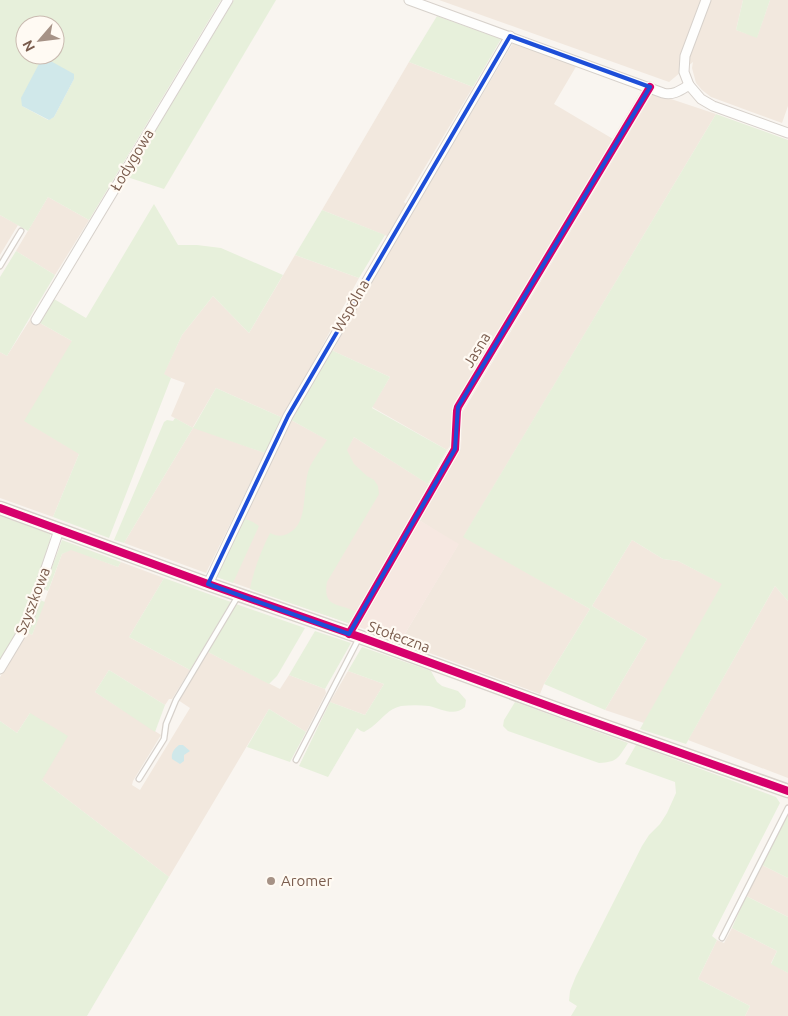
<svg xmlns="http://www.w3.org/2000/svg" width="788" height="1016" font-family="Ubuntu,sans-serif">
<rect width="100%" height="100%" fill="#f9f5f0"/>
<g fill="#f2e8de">
<path d="M439 0H743L736 30 757 37 770 0H788V106L782 123 711 97 702 90 696 83 692 68 693 62 669 82Z"/>
<path d="M513 43 577 65 554 104 613 139 452 407V443L447 450 372 407 390 377 333 351 356 307Z"/>
<path d="M409 62 473 87 404 202 406 204 387 236 322 210Z"/>
<path d="M653 93 716 114 464 536 590 609 544 684 540 694 400 642 458 545 419 520 461 448 462 413Z"/>
<path d="M48 197 89 220 55 275 16 251Z"/>
<path d="M0 215 18 225 0 255Z"/>
<path d="M295 255 359 278 283 418 216 388 193 427 265 453 206 573 124 543 193 428 171 416 185 383 163 375 182 335 213 296 249 333Z"/>
<path d="M31 318 72 341 79 454 53 517 0 498V352L7 356Z"/>
<path d="M291 420 346 450 354 437 430 485 351 624 214 576Z"/>
<path d="M632 540 663 559 678 561 723 584 644 723 605 710 647 639 592 606Z"/>
<path d="M71 549 118 567 121 562 164 578 129 637 190 670 172 699H169L165 705 109 670 95 692 161 735 133 781 132 785 140 790 190 708 178 700 208 652 280 689 289 675 325 689 326 693 306 732 269 709 169 877 42 780 30 713 17 733 0 721V677L27 632 32 635 62 554Z"/>
<path d="M775 586 788 601V778L688 740Z"/>
<path d="M348 671 384 684 365 715 330 702Z"/>
<path d="M762 865 788 878V917L746 896Z"/>
<path d="M732 928 777 951 771 963 788 973V1016H745L750 1006 698 979 717 940 724 943Z"/>
</g>
<path fill="#f6e8e1" d="M419 520 459 544 400 642 359 627Z"/>
<g fill="#e7f0db" fill-rule="evenodd">
<path d="M0 0H221L89 220 48 197 28 231 0 215ZM25 25H55V55H25ZM44 58 47 59 74 79 54 117 48 120 22 106 41 60Z"/>
<path d="M234 0H276L164 189 127 177Z"/>
<path d="M743 0H770L757 38 736 30Z"/>
<path d="M437 16 501 39 473 87 409 62Z"/>
<path d="M716 114 788 140V601L775 586 686 744 640 729 722 584 678 561 663 559 632 540 592 606 647 639 605 710 544 684 590 609 463 537Z"/>
<path d="M154 204 178 245H197L221 248 283 275 249 333 213 296 182 335 164 374 171 378 109 538 53 517 79 454 24 421 72 341 40 323 54 299 86 318Z"/>
<path d="M322 210 385 235 359 278 295 255Z"/>
<path d="M16 251 55 275 7 356 0 352V277Z"/>
<path d="M331 350 390 377 372 408 447 450 428 484 354 437 347 450 354 464 367 476 374 480 378 486 379 494 327 582C322 610 341 602 357 613L351 624 250 589C254 569 261 551 270 533 276 536 282 537 289 533 309 523 302 488 309 469 312 461 322 448 327 440L291 420Z"/>
<path d="M216 388 283 418 265 453 193 428 124 543 114 540 164 422 167 420 173 421 175 418 193 428Z"/>
<path d="M0 516 50 534V540L25 616 20 628 0 661Z"/>
<path d="M243 518 253 522 259 526 233 583 214 576Z"/>
<path d="M62 540 121 562 118 567 71 550 62 554 48 591 44 589Z"/>
<path d="M164 578 231 602 190 670 129 637Z"/>
<path d="M40 600 45 602 32 635 27 632Z"/>
<path d="M236 604 305 628 277 676 269 684 208 652Z"/>
<path d="M315 631 351 643 325 689 289 675Z"/>
<path d="M362 647 431 671 437 682 442 686 458 691 466 700 465 707C454 717 442 709 429 706 420 705 410 705 401 706 388 709 383 718 373 726 371 728 367 730 364 732L361 731 357 728 328 777 299 766 330 702 365 715 384 684 348 671Z"/>
<path d="M109 670 165 705 155 732 95 692Z"/>
<path d="M515 702 628 743C618 758 618 762 599 763L508 731 503 726 504 720Z"/>
<path d="M269 709 306 732 290 762 247 747Z"/>
<path d="M30 713 68 736 42 780 169 877 87 1016H0V721L17 733Z"/>
<path d="M636 745 776 797 780 803 712 936 717 940 698 979 750 1006 745 1016H571L577 1006 569 1001 570 991 576 976 642 846 649 835 660 824 667 813 676 793 675 782 625 764Z"/>
<path d="M788 812V878L762 865Z"/>
<path d="M746 896 788 917V973L771 964 777 951 732 928Z"/>
</g>
<g fill="#d0e8ea">
<path d="M44 58 47 59 74 74V79L54 117 49 120 22 106 21 98 41 60Z"/>
<path d="M179 745H183L190 751 184 755V761L180 764 172 759C171 753 174 749 179 745Z"/>
</g>
<g fill="none" stroke-linecap="round" stroke-linejoin="round">
<g stroke="#d7d1cb" stroke-width="7">
<g id="lane">
<path d="M0 266 21 231"/>
<path d="M296 760 359 638"/>
<path d="M139 779 164 739 166 724 176 700 238 596"/>
<path d="M722 938 788 808"/>
</g>
</g>
<g stroke="#d7d1cb" stroke-width="11">
<g id="street">
<path d="M409 0 663 93C673 96 681 90 689 85"/>
<path d="M706 0 685 56 684 72 689 85 701 99 713 106 788 133"/>
<path d="M36 320 228 0"/>
<path d="M208 584 288 416 510 36"/>
<path d="M349 634 455 449 457 411 458 407 650 87"/>
<path d="M0 669 21 634 28 621 59 530"/>
</g>
</g>
<g stroke="#d9d2cb" stroke-width="15">
<path id="secondary" d="M0 508 208 584 360 637 565 712 788 791"/>
</g>
<use href="#lane" stroke="#fefefd" stroke-width="4.5"/>
<use href="#street" stroke="#fefefd" stroke-width="9"/>
<use href="#secondary" stroke="#fefefd" stroke-width="12"/>
<g stroke="#fffaf3" stroke-width="11">
<g id="cycleway">
<path d="M0 508 208 584 360 637 565 712 788 791"/>
<path d="M349 634 455 449 457 411 458 407 650 87"/>
</g>
</g>
<use href="#cycleway" stroke="#d6006c" stroke-width="8"/>
</g>
<path fill="none" stroke="#1d4ed8" stroke-width="4" stroke-linejoin="round" d="M510 36 650 87 458 407 455 449 349 634 208 584 288 416Z"/>
<circle fill="#a69286" stroke="#fffaf3" stroke-width="2" cx="271" cy="881" r="5"/>
<g text-anchor="middle" stroke-width="4.5" stroke-linejoin="round" paint-order="stroke">
<g font-size="15" fill="#7a5c4d" stroke="#fffaf3">
<text transform="translate(132 160) rotate(-59)" y="5">Łodygowa</text>
<text transform="translate(351 306) rotate(-60)" y="5">Wspólna</text>
<text transform="translate(477 350) rotate(-59)" y="5">Jasna</text>
<text transform="translate(33 601) rotate(-69)" y="5">Szyszkowa</text>
<text transform="translate(399 637) rotate(20)" y="5">Stołeczna</text>
</g>
<g font-size="15" fill="#7a5c4d" stroke="#fffaf3" text-anchor="start">
<text x="281" y="886">Aromer</text>
</g>
</g>
<g transform="translate(40 40) rotate(242)"><circle r="24" fill="#fffaf3" stroke="#cabbb1"/>
<path d="M0-4L9 19L0 12L-9 19Z" fill="#a69286"/>
<text y="-8" font-size="14" font-weight="bold" text-anchor="middle" fill="#7a5c4d">N</text>
</g>
</svg>
